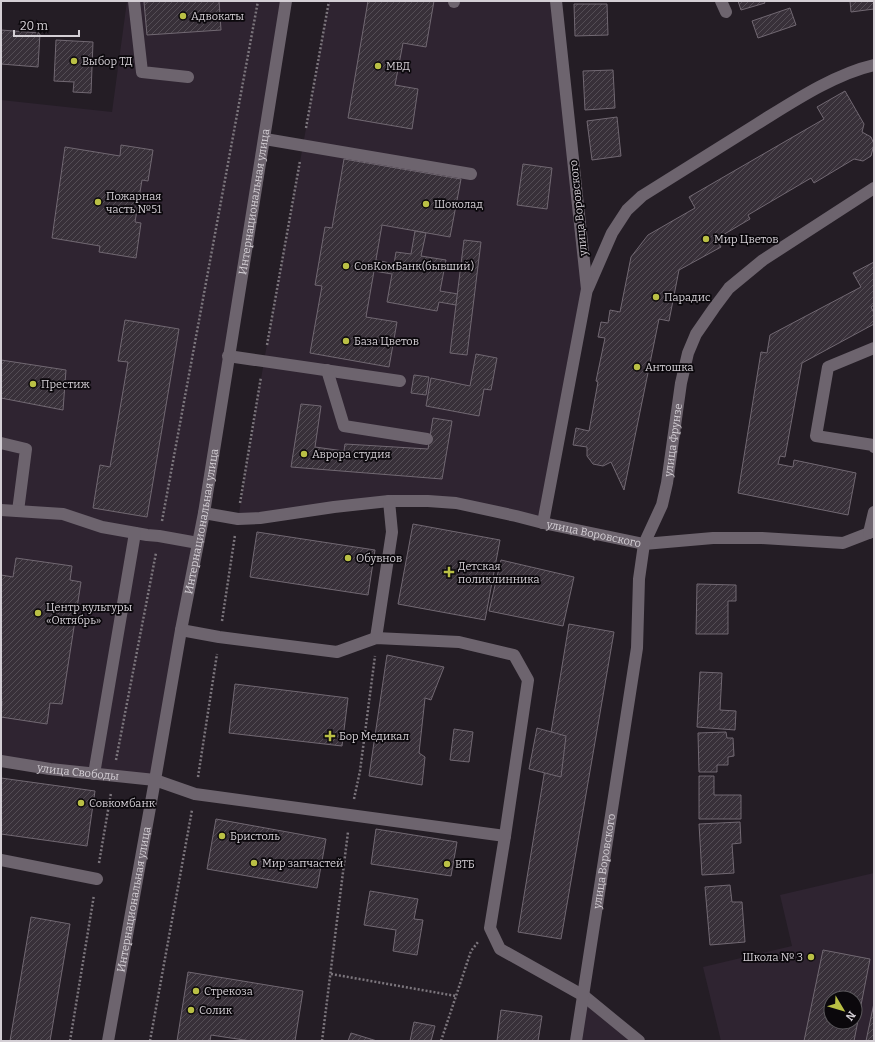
<svg xmlns="http://www.w3.org/2000/svg" width="875" height="1042" font-family="Bitter,serif">
<defs>
<pattern id="building-hatch" width="6" height="6" patternUnits="userSpaceOnUse"><rect width="6" height="6" fill="#383039"/><path d="M-1 1l2-2M0 6l6-6M5 7l2-2" fill="none" stroke="#544d55"/></pattern>
</defs>
<rect width="100%" height="100%" fill="#241d25"/>
<g fill="#2f2431" fill-rule="evenodd">
<path d="M127 1H286L155 780 1 761V100L112 112Z"/>
<path d="M329 1H556L587 289 543 523 428 501 238 519 264 361Z"/>
<path d="M874 873V1041H721L703 967 792 946 780 895ZM831 998H855V1022H831Z"/>
<path d="M584 996 639 1041H576Z"/>
</g>
<g fill="url(#building-hatch)" stroke="#716872" fill-rule="evenodd">
<path d="M158 1H219L221 30 147 35 144 2Z"/>
<path d="M368 1H434L426 47 403 43 395 85 418 89 412 129 348 118Z"/>
<path d="M738 1H764L765 3 741 10Z"/>
<path d="M850 1H874V9L851 12Z"/>
<path d="M574 4H607L608 35 575 36Z"/>
<path d="M790 8 796 25 758 38 752 21Z"/>
<path d="M1 30 40 33 38 67 1 64Z"/>
<path d="M56 40 93 42 91 93 73 92 74 82 54 81Z"/>
<path d="M613 70 615 108 585 110 583 71Z"/>
<path d="M845 91 864 124 862 132 871 137 874 144 871 156 863 161 854 159 814 183 811 178 748 215 750 219 716 239 721 247 679 270 669 321 659 319 624 490 611 462 603 466 593 464 587 456V447L573 445 576 428 589 431 598 382 596 381 605 338 598 337 601 322 608 323 610 310 620 312 631 257 648 235 695 208 689 197 824 119 817 107Z"/>
<path d="M617 117 621 156 592 160 587 121Z"/>
<path d="M121 145 153 150 148 181 142 180 135 222 141 223 136 258 99 252 100 246 52 238 65 147 120 156Z"/>
<path d="M344 159 461 179 450 237 382 225 366 317 397 322 389 367 310 353 322 286 315 285 325 227 332 228Z"/>
<path d="M523 164 552 168 547 209 517 205Z"/>
<path d="M415 231 426 233 421 256 446 260 440 291 458 294 456 305 439 302 437 311 387 302 392 274 374 271 376 260 394 264 396 252 411 254Z"/>
<path d="M464 240 481 242 467 355 450 353Z"/>
<path d="M874 262V305L871 307 874 313V324L802 363 785 457 780 456 778 464 793 467 794 460 856 473 848 515 738 493 761 352 767 353 770 335 861 287 853 273Z"/>
<path d="M125 320 179 329 147 517 93 508 100 465 110 467 128 362 118 361Z"/>
<path d="M476 354 497 358 491 390 484 389 479 416 426 406 431 378 470 386Z"/>
<path d="M1 360 66 370 63 410 1 398Z"/>
<path d="M414 375 429 377 426 395 411 393Z"/>
<path d="M301 404 321 406 315 447 344 451 345 444 428 449 433 418 452 421 442 479 291 467Z"/>
<path d="M413 524 500 540 485 620 398 604Z"/>
<path d="M257 532 375 550 368 595 250 577Z"/>
<path d="M16 558 72 566 70 580 81 582 62 704 50 703 47 724 1 717 2 701H1V575L13 577Z"/>
<path d="M501 560 574 577 563 626 489 611Z"/>
<path d="M697 584 736 585V601H728V634H696Z"/>
<path d="M569 624 614 632 561 939 518 932Z"/>
<path d="M387 655 444 667 431 700 425 698 419 753 425 757 422 785 369 776Z"/>
<path d="M700 672 722 673 720 710 736 711 735 730 697 727Z"/>
<path d="M235 684 348 698 342 746 229 733Z"/>
<path d="M537 728 566 736 561 777 529 769Z"/>
<path d="M454 729 473 732 469 762 450 760Z"/>
<path d="M726 732 727 738H733L734 756 728 757V765H717V772H699L698 733Z"/>
<path d="M699 776H714V795H741V819H699Z"/>
<path d="M1 778 95 791 87 846 1 834Z"/>
<path d="M216 819 326 839 317 888 207 869Z"/>
<path d="M740 822 741 843 732 844 734 873 702 875 699 824Z"/>
<path d="M376 829 457 842 451 876 371 864Z"/>
<path d="M730 885 732 902H742L745 942 710 945 705 887Z"/>
<path d="M370 891 418 899 414 919 423 920 417 955 393 951 396 930 364 925Z"/>
<path d="M31 917 70 924 50 1041H10Z"/>
<path d="M823 950 870 959 854 1041H804ZM831 998H855V1022H831Z"/>
<path d="M188 972 303 991 295 1041H251L211 1035 210 1041H177Z"/>
<path d="M874 1003V1041H866Z"/>
<path d="M501 1010 542 1016 538 1041H497Z"/>
<path d="M414 1022 435 1026 431 1041H410Z"/>
<path d="M351 1033 377 1041H348Z"/>
</g>
<g fill="none" stroke-linecap="round" stroke-linejoin="round">
<g stroke="#7c767d" stroke-width="2.5" stroke-dasharray="2 2" stroke-linecap="butt">
<path d="M306 128 329 1"/>
<path d="M267 345 300 161"/>
<path d="M240 503 261 377"/>
<path d="M162 521 258 1"/>
<path d="M222 621 235 535"/>
<path d="M116 760 156 553"/>
<path d="M198 777 217 654"/>
<path d="M354 799 360 771 375 656"/>
<path d="M99 863 111 793"/>
<path d="M331 974 456 996"/>
<path d="M70 1041 94 895"/>
<path d="M150 1041 192 810"/>
<path d="M322 1041 348 832"/>
<path d="M441 1041 471 951 478 942"/>
</g>
<g stroke="#6d646e" stroke-width="12">
<path d="M134 1 142 72 188 77"/>
<path d="M721 1 726 12"/>
<path d="M454 2V1"/>
<path d="M265 139 471 174"/>
<path d="M588 288 612 233 627 210 642 196C681 172 719 148 757 124 791 103 834 74 874 65"/>
<path d="M874 348 828 367 816 436 873 445 874 447"/>
<path d="M228 356 400 381"/>
<path d="M327 370 344 426 427 439"/>
<path d="M1 443 26 449 18 511"/>
<path d="M1 510 63 514 102 527 147 535 159 536 198 543"/>
<path id="s1" d="M204 513 238 519 260 518 334 507 389 501H428L456 503 516 516 543 523 644 544 713 538H762L843 543 874 531"/>
<path d="M543 523 587 289 556 1"/>
<path d="M869 533 874 512"/>
<path d="M181 630 219 637 337 652 376 638 459 642 514 655 528 680 505 836"/>
<path d="M376 638 392 532 389 501"/>
<path id="s2" d="M1 761 50 769 155 780 195 794 505 836 490 928 500 949 584 996 639 1041"/>
<path d="M94 774 135 533"/>
<path d="M1 860 97 879"/>
<path id="s3" d="M108 1041 155 780 181 630 204 513 286 1"/>
<path id="s4" d="M576 1041 637 648 639 579 644 544 662 505 667 483 681 383 688 353 696 334 714 308 729 288 763 260 874 188"/>
</g>
</g>
<g fill="#bac045" stroke="#0b080c" stroke-width="1.5">
<circle cx="183" cy="16" r="4"/>
<circle cx="74" cy="61" r="4"/>
<circle cx="378" cy="66" r="4"/>
<circle cx="98" cy="202" r="4"/>
<circle cx="426" cy="204" r="4"/>
<circle cx="706" cy="239" r="4"/>
<circle cx="346" cy="266" r="4"/>
<circle cx="656" cy="297" r="4"/>
<circle cx="346" cy="341" r="4"/>
<circle cx="637" cy="367" r="4"/>
<circle cx="33" cy="384" r="4"/>
<circle cx="304" cy="454" r="4"/>
<circle cx="348" cy="558" r="4"/>
<path d="M447 566h4v4h4v4h-4v4h-4v-4h-4v-4h4z"/>
<circle cx="38" cy="613" r="4"/>
<path d="M328 730h4v4h4v4h-4v4h-4v-4h-4v-4h4z"/>
<circle cx="81" cy="803" r="4"/>
<circle cx="222" cy="836" r="4"/>
<circle cx="254" cy="863" r="4"/>
<circle cx="447" cy="864" r="4"/>
<circle cx="811" cy="957" r="4"/>
<circle cx="196" cy="991" r="4"/>
<circle cx="191" cy="1010" r="4"/>
</g>
<g text-anchor="middle" stroke-width="3.5" stroke-linejoin="round" paint-order="stroke">
<g font-size="11" fill="#d4cfd5" stroke="#0b080c" text-anchor="start">
<text x="191" y="20">Адвокаты</text>
<text x="82" y="65">Выбор ТД</text>
<text x="386" y="70">МВД</text>
<text x="106" y="200">Пожарная<tspan x="106" dy="13">часть №51</tspan></text>
<text x="434" y="208">Шоколад</text>
<text x="714" y="243">Мир Цветов</text>
<text x="354" y="270">СовКомБанк(бывший)</text>
<text x="664" y="301">Парадис</text>
<text x="354" y="345">База Цветов</text>
<text x="645" y="371">Антошка</text>
<text x="41" y="388">Престиж</text>
<text x="312" y="458">Аврора студия</text>
<text x="356" y="562">Обувнов</text>
<text x="458" y="570">Детская<tspan x="458" dy="13">поликлинника</tspan></text>
<text x="46" y="611">Центр культуры<tspan x="46" dy="13">«Октябрь»</tspan></text>
<text x="339" y="740">Бор Медикал</text>
<text x="89" y="807">Совкомбанк</text>
<text x="230" y="840">Бристоль</text>
<text x="262" y="867">Мир запчастей</text>
<text x="455" y="868">ВТБ</text>
<text x="803" y="961" text-anchor="end">Школа № 3</text>
<text x="204" y="995">Стрекоза</text>
<text x="199" y="1014">Солик</text>
</g>
<g font-size="11" fill="#d4cfd5" stroke="#0b080c">
<text dy="4" stroke="none"><textPath href="#s3" startOffset="852">Интернациональная улица</textPath></text>
<text transform="translate(578 208) rotate(-96)" y="4">улица Воровского</text>
<text dy="4" stroke="none"><textPath href="#s4" startOffset="611">улица Фрунзе</textPath></text>
<text dy="4" stroke="none"><textPath href="#s3" startOffset="528">Интернациональная улица</textPath></text>
<text dy="4" stroke="none"><textPath href="#s1" startOffset="395">улица Воровского</textPath></text>
<text dy="4" stroke="none"><textPath href="#s2" startOffset="78">улица Свободы</textPath></text>
<text dy="4" stroke="none"><textPath href="#s4" startOffset="182">улица Воровского</textPath></text>
<text dy="4" stroke="none"><textPath href="#s3" startOffset="144">Интернациональная улица</textPath></text>
</g>
</g>
<rect width="875" height="1042" fill="none" stroke="#d4cfd5" stroke-width="4"/>
<g transform="translate(843 1010) rotate(128)"><circle r="19" fill="#0b080c" stroke="#5b585c"/>
<path d="M0-3L7 15L0 10L-7 15Z" fill="#bac045"/>
<text y="-6" font-size="11" font-weight="bold" text-anchor="middle" fill="#d4cfd5">N</text>
</g>
<path d="M14 30v6h65v-6" fill="none" stroke="#d4cfd5" stroke-width="2"/>
<text x="20" y="30" font-size="12" fill="#d4cfd5" stroke="#0b080c" stroke-width="3" paint-order="stroke">20 m</text>
</svg>
